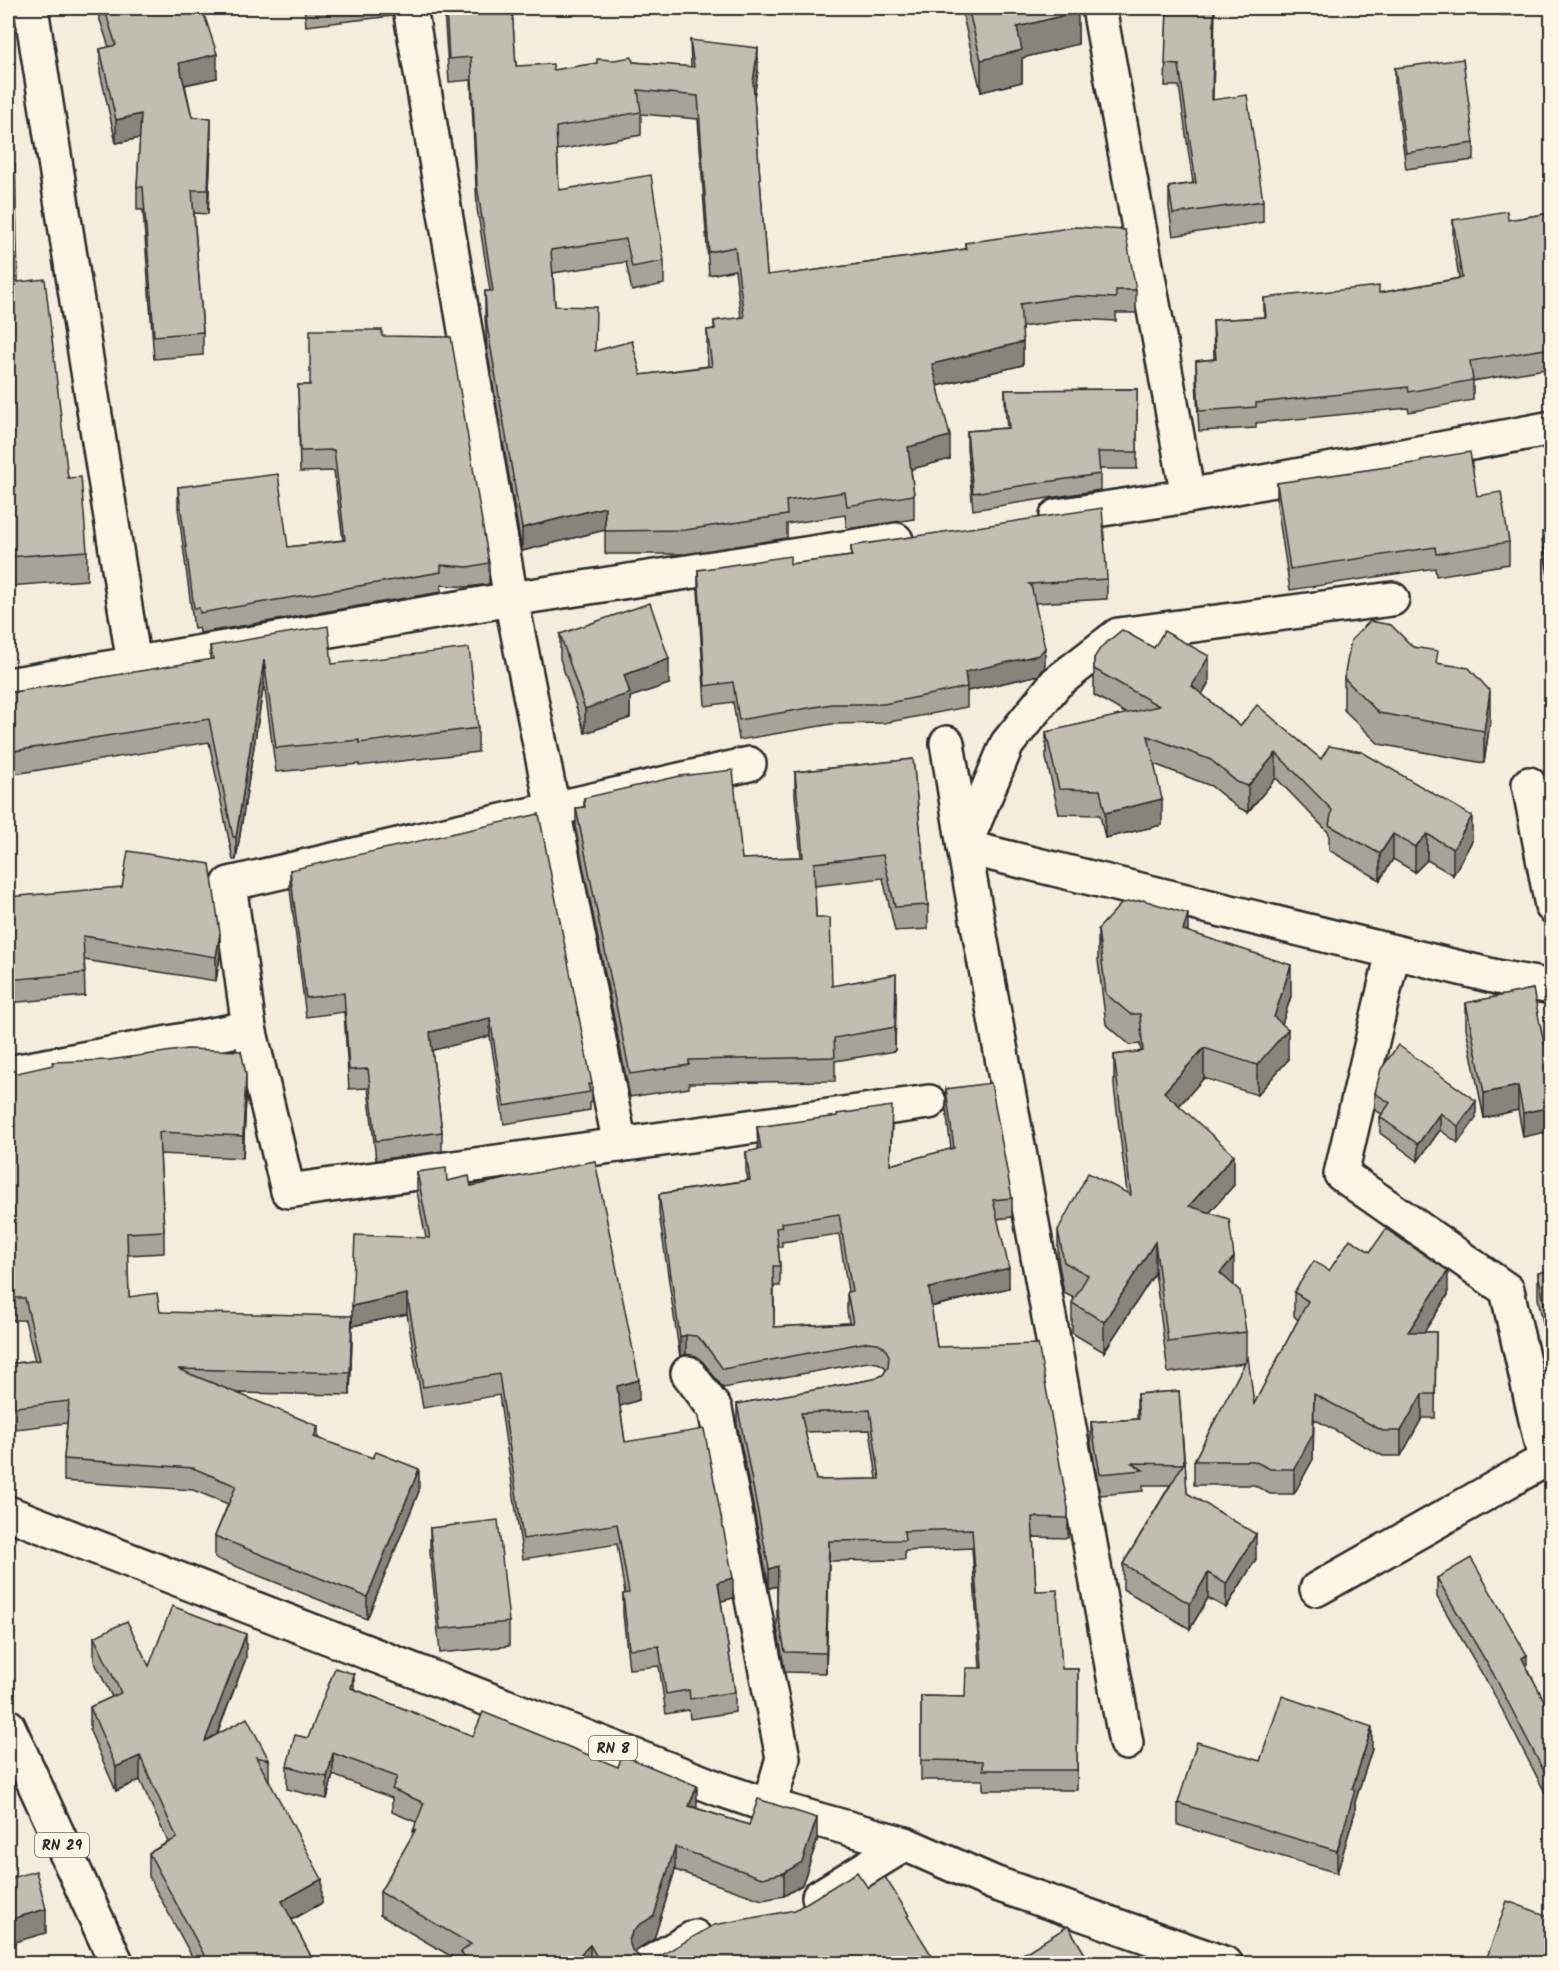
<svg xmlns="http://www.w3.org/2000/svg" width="1559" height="1971" font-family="Kalam,sans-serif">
<rect width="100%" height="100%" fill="#f4edde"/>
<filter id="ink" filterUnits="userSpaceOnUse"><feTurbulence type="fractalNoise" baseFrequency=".0167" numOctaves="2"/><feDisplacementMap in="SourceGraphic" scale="12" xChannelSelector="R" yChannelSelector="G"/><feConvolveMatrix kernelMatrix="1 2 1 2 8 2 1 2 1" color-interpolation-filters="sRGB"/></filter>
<g filter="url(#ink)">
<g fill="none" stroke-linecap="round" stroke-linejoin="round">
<g stroke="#2b2b2b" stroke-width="38">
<g id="minor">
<path d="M31 8 134 664"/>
<path d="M410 8 511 599 620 1145"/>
<path d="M1099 8 1188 496"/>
<path d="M1057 516 1188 496 1552 428"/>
<path d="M1392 599 1118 635 1056 683 1007 744 964 847 1497 977 1552 987"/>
<path d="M8 685 511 599 896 540"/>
<path d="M947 743 964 847 1126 1743"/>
<path d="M749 764 229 884 249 1028 288 1191 929 1102"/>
<path d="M1529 784 1552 906"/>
<path d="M1393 952 1341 1174 1507 1290 1545 1460"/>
<path d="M8 1073 249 1028"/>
<path d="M688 1373 715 1409 783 1758 769 1806"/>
<path d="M1317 1589 1545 1460 1552 1462"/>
<path d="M819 1897 905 1844"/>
<path d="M648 1964 695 1937"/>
</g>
</g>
<g stroke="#2b2b2b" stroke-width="38">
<g id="major">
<path d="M8 1513 722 1790 769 1806 905 1844 994 1883 1226 1964"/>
<path d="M8 1726 117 1964"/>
</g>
</g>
<use href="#minor" stroke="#fcf5e5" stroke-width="33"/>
<use href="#major" stroke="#fcf5e5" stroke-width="33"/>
</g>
<g fill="#a7a398" stroke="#2b2b2b" stroke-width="1.5" fill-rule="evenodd">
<path d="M96 8H202L217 78 185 85 192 117 211 141 208 214 194 213 203 332V355L154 359 143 210H137V187L140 138 116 143 100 72V49L109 47Z"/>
<path d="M304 8H392V16L306 26Z"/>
<path d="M428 8H574L512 12 516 66 553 70 633 62 691 67 690 40 758 71 754 97 767 275 789 274 965 249V243L1136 290V313H1116V321L1076 319 1022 327 1023 365 938 386 950 459 911 469 914 495V519L847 529 845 515 787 524V538L685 554H605V530L522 551 487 350 485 315V291H490L477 208 471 80 449 82 444 10 430 12ZM641 114 698 119 709 275 735 270 741 318 714 321V329L707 330V353L708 366 641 375 596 351 555 306 553 273 626 262 632 291 664 284V261L559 190 557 150 641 135Z"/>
<path d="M961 8H1077L1078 44 1022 58V82L981 92Z"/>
<path d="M1167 8H1215L1213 100 1263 201V222L1173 236 1169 208V187L1193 183 1179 86H1165Z"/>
<path d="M1495 8H1522L1512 15H1500Z"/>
<path d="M1395 68 1474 143V160L1406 169 1395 85Z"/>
<path d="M8 163 18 282 87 551V580L8 586Z"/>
<path d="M1551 213V368L1473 381V400L1409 412 1408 408 1256 423V428L1199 431 1196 381V361L1214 359 1213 320 1264 317V298L1379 293 1459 278 1453 240V220H1508Z"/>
<path d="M382 336 489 563V584L468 587 441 585V592L200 633 199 628 194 629 178 508V487L288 547 343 540 334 471 300 472 298 385H310Z"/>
<path d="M1137 389V469H1100V490L973 510 967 448V431L1007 428 1005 407V390Z"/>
<path d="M1277 483 1477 496 1509 542V564L1436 576 1435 568 1290 590 1277 505Z"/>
<path d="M1551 530V593L1542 541V532Z"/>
<path d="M851 546 1107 579V599L1035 603 1045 667 1039 675 967 691V707L884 723 832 724 739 740 733 702 705 706 698 590V570L790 564 851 556Z"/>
<path d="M560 634 669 684 630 697V718L585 733 560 659Z"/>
<path d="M210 646 332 664 478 728V752L359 766V764L276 772 264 683 236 860H233L209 742 8 775V693L210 660Z"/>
<path d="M1413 647 1438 663 1490 722 1484 763 1379 744 1344 710V678Z"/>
<path d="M1094 658 1209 682 1202 694 1240 726 1321 759 1472 841 1453 875 1427 860 1415 872 1393 859 1380 880 1329 850V833L1276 778 1248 812 1237 807 1211 786 1154 764 1162 825 1105 838 1100 815 1059 814 1046 758V732L1127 714 1094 695Z"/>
<path d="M913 759 928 905V929L895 931 883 878 815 886 816 918 832 986 896 998 895 1051 835 1061V1081L689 1083V1088L630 1097 576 831V808L584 807V798L742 859 801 857 795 795V772Z"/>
<path d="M290 870 592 1084V1102L590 1103V1110L504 1124 490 1036 432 1050 442 1132V1151L376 1160 368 1088 349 1089 344 1012 306 1017 290 889Z"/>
<path d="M8 897 220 956 216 981 84 960 85 996 8 1003Z"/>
<path d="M1098 929 1188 932 1291 996 1282 1024 1288 1060 1257 1095 1204 1078 1179 1106 1234 1185 1210 1212 1234 1285 1246 1332V1362L1254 1404 1298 1320 1294 1316V1292L1329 1271 1370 1252 1448 1295 1424 1332H1436L1435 1418H1422L1401 1456H1383L1314 1419 1313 1459 1294 1494H1270L1254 1485H1194V1461L1245 1363 1168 1373 1155 1273 1104 1352 1072 1333V1303L1074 1298 1064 1293 1058 1260V1230L1127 1193 1114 1086V1055L1141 1052 1140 1044 1130 1045 1106 1024 1098 960Z"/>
<path d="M1533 989 1523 1137 1518 1110 1484 1118 1466 1028V1003Z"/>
<path d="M8 1075 246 1097 243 1158 160 1154 164 1231V1253L127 1255 129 1297 160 1312 352 1338 350 1395 236 1393 318 1438 419 1491 367 1619 215 1558V1536L228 1504 193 1490 64 1481V1459L67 1423 8 1430V1364L35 1361 25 1320H8Z"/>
<path d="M946 1089 1012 1198V1217L997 1219 1009 1288 931 1307 937 1347 1068 1508V1538L1033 1537 1036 1591 1062 1669H1078L1077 1790H983V1780H921V1696L965 1697 980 1668 972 1548 905 1551V1560L829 1561 826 1673 785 1672 777 1627V1586L769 1588 737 1424V1404L874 1379 883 1375 886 1370 885 1367 878 1363 868 1362 723 1388 703 1362 696 1356 686 1354 680 1357 659 1213V1194L748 1180 746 1171V1152L758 1150 757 1127 892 1126 890 1165 951 1149 946 1109ZM839 1234 848 1291 847 1292V1311L849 1323 774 1327V1286H780V1266L778 1247H782V1242ZM870 1430 877 1479 816 1480 805 1432Z"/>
<path d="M1375 1093 1476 1118 1458 1143 1440 1130 1418 1161 1380 1133V1117L1382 1114 1375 1110Z"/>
<path d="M417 1172 447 1181 471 1186 639 1400 620 1406 625 1442 733 1598 721 1601 735 1692V1712L690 1719 689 1710 666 1714 659 1666 629 1669 623 1614V1594H625L617 1544 523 1559 499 1395 423 1408 407 1314 352 1326 426 1238 417 1192Z"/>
<path d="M1551 1270V1363L1538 1298V1273Z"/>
<path d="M1179 1391 1187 1493 1256 1559 1226 1608 1208 1598 1190 1629 1123 1589V1564L1170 1485H1143V1491L1100 1495 1091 1444V1422L1137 1419V1394Z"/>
<path d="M430 1528 509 1622V1646L440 1653 430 1552Z"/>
<path d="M1437 1578 1527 1668 1551 1714V1804L1494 1694 1437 1597Z"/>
<path d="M94 1637 149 1666 246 1658 217 1735 269 1760V1780L322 1903 292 1920 315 1964H196L149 1877V1853L168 1842 140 1780 116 1791 90 1731V1707L112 1697 94 1661Z"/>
<path d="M354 1689 473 1736 749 1825 817 1841 802 1885 784 1896 762 1900 675 1870 654 1939 639 1948 634 1952 641 1964H461V1962L380 1915V1892L413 1834 416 1822 392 1812V1798L333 1775 327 1799 287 1789V1766L308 1738Z"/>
<path d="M1372 1749 1355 1802V1812L1337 1873 1178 1825V1803Z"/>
<path d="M1486 1960 1551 1964H1486Z"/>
</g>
<g fill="#88847c" stroke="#2b2b2b" stroke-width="1.5">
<path d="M1512 8H1522L1512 15Z"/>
<path d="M1078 12V44L1022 58V82L981 92V60L1017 27Z"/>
<path d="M758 48V71L753 105V82Z"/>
<path d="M217 54V78L179 86V63Z"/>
<path d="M141 114V138L116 143V120Z"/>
<path d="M211 118V141L208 214V190Z"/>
<path d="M1023 342V365L932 387V364Z"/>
<path d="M950 436V459L908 470V447Z"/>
<path d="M605 507V530L522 551V528Z"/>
<path d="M1045 648V667L1039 675 967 691 965 672Z"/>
<path d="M1209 656V682L1192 712V686Z"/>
<path d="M669 659V684L630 697V718L585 733V709L624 675Z"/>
<path d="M264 660V683L236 860V837Z"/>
<path d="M1490 691V722L1484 763V731Z"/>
<path d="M1276 753V778L1248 812V786Z"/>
<path d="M1162 799V825L1105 838V813Z"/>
<path d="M1472 816V841L1453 875V849Z"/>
<path d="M1393 834V859L1380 880V854Z"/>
<path d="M1427 834V860L1415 872V847Z"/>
<path d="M1188 914V944L1183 930Z"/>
<path d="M220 933V956L216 981V957Z"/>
<path d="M1291 965V996L1276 1043 1288 1029V1060L1257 1095V1065L1274 1017Z"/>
<path d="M896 974V998L895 1051V1027Z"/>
<path d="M490 1018V1036L430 1051V1032Z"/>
<path d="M1204 1048V1078L1164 1122V1092Z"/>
<path d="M246 1074V1097L243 1158V1136Z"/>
<path d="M1518 1086V1110L1484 1118V1093Z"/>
<path d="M1476 1101V1118L1458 1143V1126Z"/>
<path d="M1551 1107V1131L1523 1137V1113Z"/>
<path d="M1440 1113V1130L1418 1161V1144Z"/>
<path d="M1234 1155V1185L1189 1236V1206Z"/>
<path d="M1155 1242V1273L1104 1352V1322Z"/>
<path d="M1234 1257V1288L1220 1273Z"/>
<path d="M1009 1268V1288L929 1307V1288Z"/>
<path d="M1448 1271V1295L1408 1357V1332Z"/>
<path d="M407 1294V1314L352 1326V1306Z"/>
<path d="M352 1316V1338L350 1395V1373Z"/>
<path d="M686 1335V1354L680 1357V1337Z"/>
<path d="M639 1380V1400L617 1407V1386Z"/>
<path d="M1314 1394 1313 1459 1294 1494V1469Z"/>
<path d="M1422 1394V1418L1401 1456V1431Z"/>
<path d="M318 1426V1448L314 1437Z"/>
<path d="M419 1469V1491L367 1619V1597Z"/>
<path d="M1256 1534V1559L1226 1608V1584Z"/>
<path d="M829 1541V1561L826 1673V1653Z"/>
<path d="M778 1566V1586L769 1588V1569Z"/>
<path d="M1208 1573V1598L1190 1629V1604Z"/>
<path d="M733 1578V1598L718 1602V1582Z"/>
<path d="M246 1634V1658L205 1765V1741Z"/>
<path d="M1527 1655V1674L1522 1658Z"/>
<path d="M354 1674V1697L351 1688Z"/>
<path d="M1372 1727V1749L1355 1802V1812L1337 1873V1851L1352 1789Z"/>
<path d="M333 1753V1775L327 1799V1777Z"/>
<path d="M140 1756V1780L116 1791V1767Z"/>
<path d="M697 1786V1808L689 1806Z"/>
<path d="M817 1818V1841L802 1885 784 1896V1873Z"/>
<path d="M675 1847V1870L654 1939 639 1948 632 1955 629 1941 632 1932Z"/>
<path d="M322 1879V1903L282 1925V1901Z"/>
<path d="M46 1909V1933L8 1944V1920Z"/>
<path d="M590 1945V1964H570Z"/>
</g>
<g fill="#c2bdb1" stroke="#2b2b2b" stroke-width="1.5" fill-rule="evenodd">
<path d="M104 8H202L217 54 179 63 192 117 211 118 208 190H192L203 332 154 336 143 187H137L141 114 116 120 100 49 116 45Z"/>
<path d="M446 8H512L516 66 553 64V70L597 63V59L614 60 632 57 633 62 694 67 690 40 758 48 753 82 767 275 789 272V274L966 249 965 243 1076 227 1125 230 1136 290H1116V298L1076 296 1020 304 1023 342 932 364 950 436 908 447 914 495 847 506 845 492 786 501 787 515 685 530 605 531V507L522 528 487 326 485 291H493L477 185 471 57 449 59ZM638 90 698 96 709 252 735 247 744 317 714 321 715 329 707 330 712 366 641 375 632 341 595 351 596 307 555 306 551 250 626 239 632 267 664 261 651 175 559 190 556 127 641 112Z"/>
<path d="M968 8H1077L1078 12 1017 27 1022 50 981 60Z"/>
<path d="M1167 8H1214L1212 100 1247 95 1263 201 1173 214 1169 187 1196 183 1179 65 1165 64Z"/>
<path d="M1463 59 1474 143 1406 153 1395 68Z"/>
<path d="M8 163H15L18 282 45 279 68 478 81 477 87 551 8 557Z"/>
<path d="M1507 211 1508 220 1551 213V348L1470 361 1473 380 1409 392 1408 387 1256 403V407L1199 411 1196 361 1216 359 1213 320 1266 317 1264 298 1379 286V293L1462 278 1453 220Z"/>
<path d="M310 330H382V336L451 337 489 563 468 567 441 565V572L200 613 199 608H194L178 487 278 474 288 547 345 540 334 450 300 451 298 385H310Z"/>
<path d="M1137 389V452H1098L1100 474 973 493 967 431 1009 428 1005 390Z"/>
<path d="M1470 452 1477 496 1501 492 1509 542 1436 554 1435 547 1290 569 1277 483 1421 462V460Z"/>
<path d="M1102 508 1107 579 1029 584 1031 585 1045 648 1039 655 965 672 967 687 884 704H832L739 720 733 682 705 686 698 570 790 556V564L852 556 851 546Z"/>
<path d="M1551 530V585L1542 532Z"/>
<path d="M650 603 669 659 624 675 630 693 585 709 560 634Z"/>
<path d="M1370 621 1391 625 1413 647 1438 651 1436 663 1469 668 1490 691 1484 731 1379 713 1344 678 1351 640Z"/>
<path d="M328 626 332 664 469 648 478 728 359 743V740L276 748 264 660 236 837H233L209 719 8 752V693L213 659 210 646Z"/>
<path d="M1122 630 1154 648 1164 631 1209 656 1192 686 1240 726 1257 705 1321 759 1329 746 1362 752 1472 816 1453 849 1427 834 1415 847 1393 834 1380 854 1329 825 1332 810 1276 753 1248 786 1237 782 1211 760 1148 736 1162 799 1105 813 1100 790 1059 789 1046 732 1159 706 1094 669V658L1101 647Z"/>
<path d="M913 759 928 905 895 907 883 855 814 863 816 918H830L832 986 896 974 895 1027 834 1038 835 1057 689 1060V1065L630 1074 576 808 585 807 584 798 680 776 733 770 742 859 803 857 795 772Z"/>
<path d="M539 814 592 1084H588L590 1092 504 1106 490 1018 430 1032 442 1132 376 1141 368 1069 349 1070 344 993 306 998 290 870Z"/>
<path d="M128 851 210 864 220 933 216 957 83 936 85 973 8 980V897L122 887Z"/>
<path d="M1143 900 1188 914 1183 930 1291 965 1274 1017 1288 1029 1257 1065 1204 1048 1164 1092 1234 1155 1189 1206 1229 1219 1234 1257 1220 1273 1240 1291 1246 1332 1168 1342 1155 1242 1104 1322 1072 1303 1088 1275 1064 1262 1058 1230 1088 1173 1131 1195 1114 1055 1143 1051 1140 1014H1130L1106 994 1098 929 1122 903Z"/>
<path d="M1533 989 1544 1044 1551 1042V1107L1523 1113 1518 1086 1484 1093 1466 1003Z"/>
<path d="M1398 1045 1476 1101 1458 1126 1440 1113 1418 1144 1380 1117 1390 1103 1375 1093 1381 1069Z"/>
<path d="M187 1049 241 1051 246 1074 243 1136 159 1132 164 1231 127 1233 129 1297 157 1293 160 1312 352 1316 350 1373 178 1369 318 1426 314 1437 373 1458 376 1452 419 1469 367 1597 215 1536 236 1486 193 1468 64 1459 69 1401 8 1408V1364L40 1360 25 1298H8V1075L53 1065 52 1062 109 1060Z"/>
<path d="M991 1083 1012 1198 993 1200 1009 1268 929 1288 937 1347 1038 1344 1068 1508V1518L1032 1517 1036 1591 1057 1590 1062 1669H1078L1077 1770H983V1761L921 1760V1696L965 1697 966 1668H982L972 1529 904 1531 905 1540 829 1541 826 1653 785 1652 777 1608 778 1566 769 1569 737 1404 874 1379 883 1375 888 1367 889 1356 885 1348 878 1343 868 1342 723 1369 703 1342 696 1336 686 1335 680 1337 659 1194 750 1180 746 1152 761 1149 757 1127 837 1116V1114L892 1106 890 1165 954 1148 946 1089ZM839 1214 852 1291 847 1292 853 1323 774 1327 773 1266H780L776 1228 782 1227 781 1223ZM870 1410 880 1479 816 1480 801 1413Z"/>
<path d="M595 1161 639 1380 617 1386 625 1442 704 1429 733 1578 718 1582 735 1692 690 1699 689 1690 666 1694 659 1646 629 1649 623 1594 629 1593 617 1524 523 1539 499 1374 423 1387 407 1294 352 1306 355 1235 430 1238 417 1172 446 1168 447 1181 469 1176 471 1186Z"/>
<path d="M1386 1229 1448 1271 1408 1332H1436L1435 1394H1422L1401 1431H1383L1314 1394 1313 1434 1294 1469H1270L1254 1461H1194L1248 1357 1254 1404 1308 1301 1294 1292 1314 1261 1329 1271 1350 1239 1370 1252Z"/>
<path d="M1551 1270V1338L1538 1273Z"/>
<path d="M1179 1391 1184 1462 1183 1464 1132 1463 1143 1470 1100 1474 1091 1422 1139 1419 1137 1394Z"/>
<path d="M1185 1461 1187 1493 1256 1534 1226 1584 1208 1573 1190 1604 1123 1564Z"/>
<path d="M498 1520 509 1622 440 1629 430 1528Z"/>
<path d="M1471 1558 1527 1655 1522 1658 1551 1714V1785L1494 1675 1437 1578Z"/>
<path d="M172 1606 246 1634 205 1741 247 1718 269 1760 256 1757 322 1879 282 1901 315 1964H209L149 1853 177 1838 140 1756 116 1767 90 1707 121 1693 94 1637 127 1621 149 1666Z"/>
<path d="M335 1668 354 1674 351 1688 473 1736 483 1712 618 1767 622 1755 697 1786 689 1806 749 1825 758 1799 817 1818 802 1862 784 1873 762 1878 675 1847 654 1916 639 1925 632 1932 629 1941 632 1950 641 1958 640 1964H601L590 1945 570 1964H471L461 1952 471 1944 380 1892 416 1829 413 1831 424 1803 392 1789 397 1777 333 1753 327 1777 287 1766 295 1735 308 1738Z"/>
<path d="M1282 1696 1372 1727 1352 1789 1355 1790 1337 1851 1178 1803 1197 1742 1260 1761Z"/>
<path d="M36 1871 46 1909 8 1920V1879Z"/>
<path d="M857 1872 868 1888 885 1877 909 1915 907 1916 937 1964H650L660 1956 714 1925 795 1910Z"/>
<path d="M1507 1901 1551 1917V1964H1496L1486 1960Z"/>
<path d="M1068 1926 1091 1964H1007Z"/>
</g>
</g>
<g text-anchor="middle" stroke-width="4.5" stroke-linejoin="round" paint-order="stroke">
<g fill="#fcf5e5" stroke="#6a6863" stroke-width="1.5">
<rect x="589" y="1736" width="48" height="24" rx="4.5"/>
<rect x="35" y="1833" width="54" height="24" rx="4.5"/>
</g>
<g font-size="15" font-weight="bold" fill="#2b2b2b">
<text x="613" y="1753">RN 8</text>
<text x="62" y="1850">RN 29</text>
</g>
</g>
<rect width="1559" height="1971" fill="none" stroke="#fcf5e5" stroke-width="30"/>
<rect x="15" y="15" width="1529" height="1941" fill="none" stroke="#2b2b2b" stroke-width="2" filter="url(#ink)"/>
</svg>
